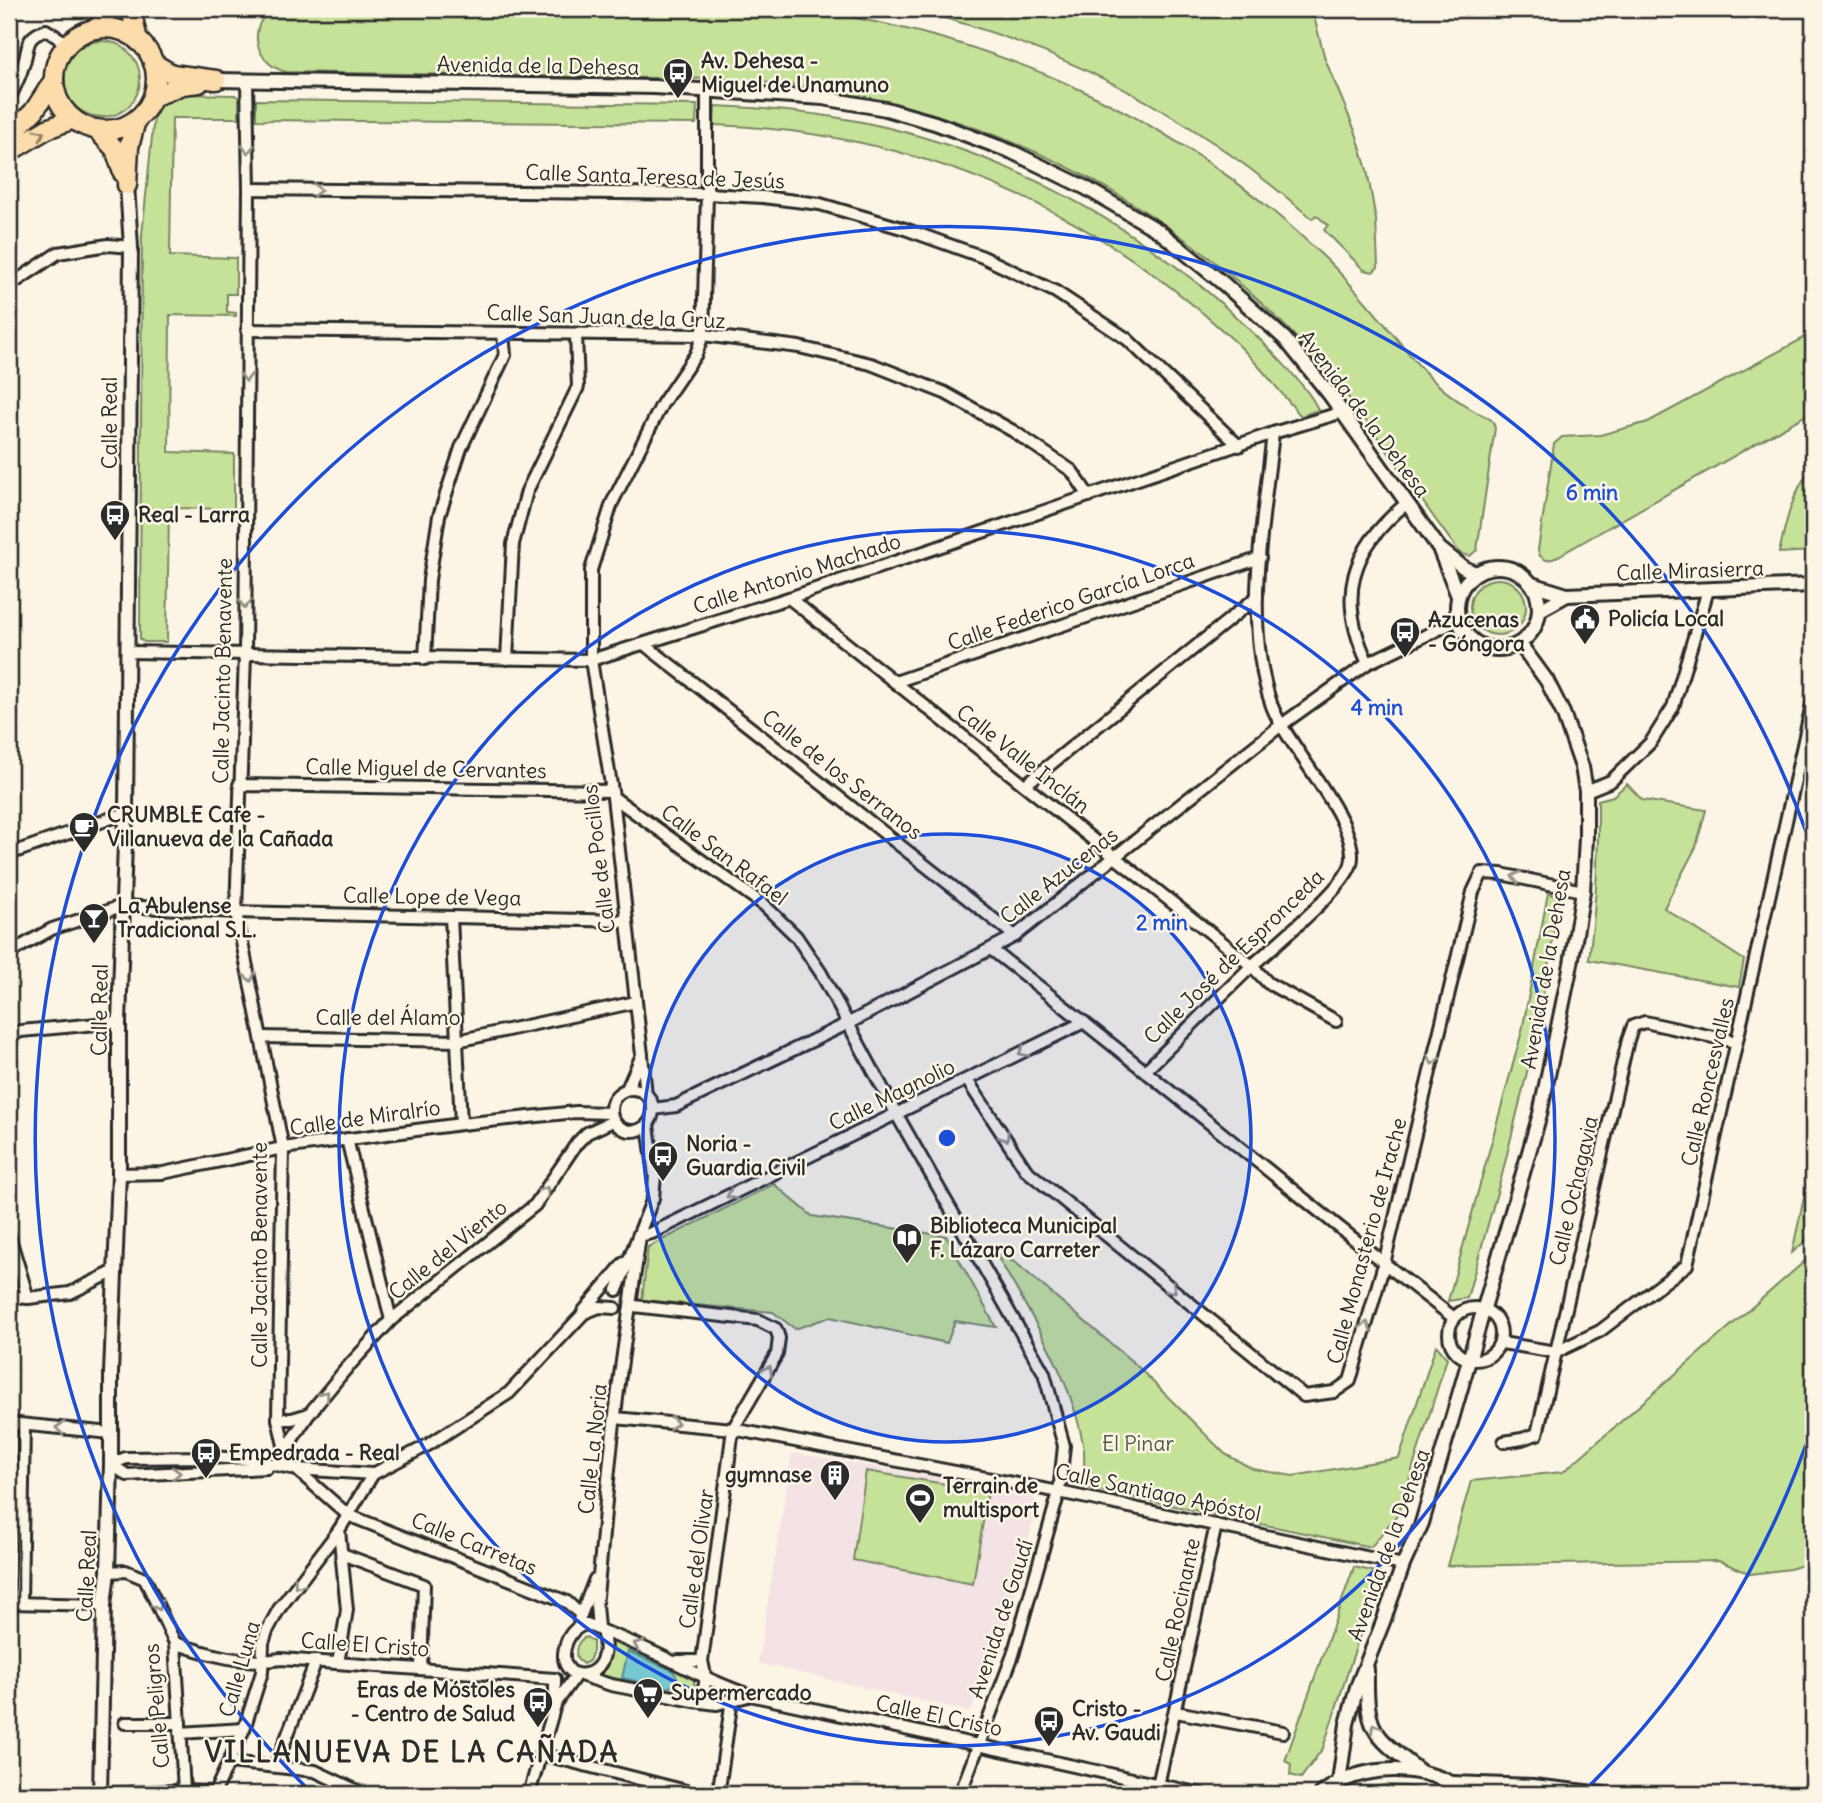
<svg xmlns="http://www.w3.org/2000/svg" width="1822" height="1803" font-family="Delius,sans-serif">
<rect width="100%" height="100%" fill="#fcf5e5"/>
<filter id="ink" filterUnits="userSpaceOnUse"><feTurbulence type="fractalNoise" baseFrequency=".0143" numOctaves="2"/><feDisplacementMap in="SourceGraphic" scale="14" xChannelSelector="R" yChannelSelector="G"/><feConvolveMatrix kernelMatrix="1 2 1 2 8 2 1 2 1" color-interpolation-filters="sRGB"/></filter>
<g filter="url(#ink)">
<path fill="#f3e3e4" d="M792 1453 1029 1493 1035 1501 1032 1526 1001 1653 970 1712 758 1663Z"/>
<g fill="#c6e299" stroke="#788662" stroke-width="2">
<path d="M273 9H799C998 35 1184 119 1328 261 1363 295 1391 333 1422 369 1436 385 1453 398 1471 409 1477 413 1484 415 1490 419 1494 422 1493 423 1495 428L1477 550 1470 556 1461 554C1409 487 1367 413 1309 351 1151 180 953 91 722 79L287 72C256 66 245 26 273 9Z"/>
<path d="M910 9H1312L1325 59 1356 133 1367 170 1376 220 1378 267 1373 272 1364 270 1324 230 1328 225 1316 215 1312 219C1196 117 1060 45 910 9Z"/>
<circle cx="102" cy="79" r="38"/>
<path d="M177 94 235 95 239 98V118H172L170 256 236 258V294H227V312L236 313V316L170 315 169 452 234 454V509L169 508 167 642H144L140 639 142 235 154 117 162 103Z"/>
<path d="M256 100 697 105 696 124 256 120Z"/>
<path d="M715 106C764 108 814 112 862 122 1005 151 1141 226 1246 326 1263 342 1312 391 1318 410L1301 416C1278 390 1256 360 1230 337 1084 203 912 132 714 125Z"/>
<path d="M1813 333V411L1553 559 1546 560 1540 556 1538 550 1554 444 1562 437 1600 435 1648 422Z"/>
<path d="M1813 466V551L1779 553C1786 521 1792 492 1813 466Z"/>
<circle cx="1498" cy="607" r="28"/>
<path d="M1627 784 1642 800 1706 810 1696 847 1664 908 1744 960 1739 987 1589 960C1596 907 1599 854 1598 800L1613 796Z"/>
<path d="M1548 893 1560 897 1536 1035 1502 1175 1467 1298 1448 1301 1522 1031Z"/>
<path d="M1813 1156V1234L1792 1253Z"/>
<path d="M774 1184 812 1216 946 1236 996 1327 955 1321 947 1343 830 1317 795 1329 773 1312 642 1300 648 1247Z"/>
<path d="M995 1252 1016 1263 1135 1364 1225 1454 1253 1469 1293 1476 1399 1458 1436 1345 1447 1358 1399 1512 1371 1547 1083 1487C1083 1473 1086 1457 1083 1444 1071 1375 1029 1313 995 1252Z"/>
<path d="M1813 1254V1562L1790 1569 1751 1574 1719 1561 1447 1566 1471 1481 1563 1472Z"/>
<path d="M866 1471 988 1491 973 1584 853 1560Z"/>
<path d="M1354 1567 1380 1573 1323 1748 1301 1778 1290 1775 1291 1764 1285 1761Z"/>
<path d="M586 1637 593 1641V1651L589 1661 583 1664 577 1659C575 1650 577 1641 586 1637Z"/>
<path d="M611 1640 693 1677 695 1687 690 1693 599 1675 609 1659Z"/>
<path d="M1384 1785 1406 1786 1438 1794H1351L1368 1788Z"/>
</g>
<path fill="#76c7cf" stroke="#58898d" stroke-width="2" d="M628 1651 672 1670 677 1677 676 1683 668 1688 622 1678Z"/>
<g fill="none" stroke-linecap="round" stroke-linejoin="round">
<g stroke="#2b2b2b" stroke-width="16">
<g id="minor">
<path d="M247 81 249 189 245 655 236 912 283 1148 278 1419 285 1450 283 1466"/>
<path d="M9 99C14 89 20 77 23 66 30 47 23 38 46 30L68 44"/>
<path d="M249 189 707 194 763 197 820 204 905 229 983 257 1056 292 1127 339 1239 446"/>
<path d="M9 286 58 253 108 245 131 247"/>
<path d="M247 330 703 335 799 347 871 364 945 393 1013 431 1072 471 1089 496"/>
<path d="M789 598 1252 966 1268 983 1336 1021"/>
<path d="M644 644 1015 936"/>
<path d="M129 652 591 660 789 598 1273 433 1343 412"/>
<path d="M425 659 429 580 439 516 461 448 505 355 503 333"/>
<path d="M507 659 513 544 527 491 578 387 576 334"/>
<path d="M1368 663C1336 597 1351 548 1407 503"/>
<path d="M895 682 1260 558"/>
<path d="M239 785 611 791"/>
<path d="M1025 785 1257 597"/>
<path d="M1586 791 1611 781 1651 742 1673 707 1708 590"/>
<path d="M613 797 764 905 796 936 821 973 897 1115 1044 1373 1064 1446 1059 1492 1013 1655 960 1794"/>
<path d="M9 854 126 813"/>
<path d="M451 917 461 1124"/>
<path d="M992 950C1147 1070 1298 1197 1454 1318"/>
<path d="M9 953 52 929 122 906 236 912 626 921"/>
<path d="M9 1036 21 1031 119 1022"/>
<path d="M262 1037 457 1041 636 1002"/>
<path d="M642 1055 613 797 591 660V570L612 503 662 404 696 354 703 335 707 194V90"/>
<path d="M1146 1070C1181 1036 1216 1000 1252 966 1274 945 1343 890 1351 864 1362 825 1286 745 1272 706 1242 623 1264 519 1273 433"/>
<path d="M967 1080 1026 1170 1304 1396 1334 1392 1350 1381 1384 1264 1473 892 1482 873 1501 874 1583 891"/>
<circle cx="632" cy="1110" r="21"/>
<path d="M627 1089 642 1055 646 1095"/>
<path d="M653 1109 676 1106 849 1023 1015 936 1280 726 1368 663 1458 620"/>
<path d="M347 1139 391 1320"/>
<path d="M119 1174 163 1173 283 1148 461 1124 576 1112 610 1113"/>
<path d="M9 1235 28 1298"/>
<path d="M640 1236 652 1233 1084 1022"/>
<path d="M617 1290 653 1198 655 1176 648 1125"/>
<path d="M9 1296 28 1298 70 1293 115 1271"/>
<path d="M631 1304 634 1306 758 1320 776 1329 779 1338 777 1354 733 1429 702 1661"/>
<circle cx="1475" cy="1334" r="26"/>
<path d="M583 1312 624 1263"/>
<path d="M1502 1343 1556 1352 1600 1331 1687 1265 1813 700"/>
<path d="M615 1418 733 1429 1059 1492 1403 1565"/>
<path d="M278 1419H292L309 1414"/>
<path d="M9 1423 111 1433"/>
<path d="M1504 1442 1522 1439 1537 1434 1628 1040 1633 1026 1645 1022 1736 1042"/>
<path d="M285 1450 309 1414 345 1370 391 1320 535 1205 577 1143 587 1133 613 1121"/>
<path d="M111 1464 126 1458 207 1457 247 1459 296 1469 373 1474 428 1445 509 1393 584 1313 599 1307 615 1308"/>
<path d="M111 1464 127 1475 267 1468"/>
<path d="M297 1470 348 1515 567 1602 581 1615"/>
<path d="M342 1554 424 1585 421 1668"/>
<path d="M108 1572 126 1571 145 1579 175 1643 184 1790"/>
<path d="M9 1603 104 1605"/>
<path d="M21 1603 24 1425"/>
<path d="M579 1620 595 1579"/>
<path d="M587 1624 602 1631C619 1685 549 1689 567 1641 571 1632 577 1626 587 1624Z"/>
<path d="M598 1628 596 1605C603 1542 607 1478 615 1415 622 1354 632 1296 640 1236"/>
<path d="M602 1631C654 1648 699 1679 750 1695L1201 1794"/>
<path d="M175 1643C209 1655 245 1665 281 1659L555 1679"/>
<path d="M678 1661H702C706 1679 709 1688 694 1701"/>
<path d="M338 1663 347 1610 339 1530 373 1474"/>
<path d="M583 1676 611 1685 694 1701 717 1704 748 1696"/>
<path d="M555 1705 576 1675"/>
<path d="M1176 1712 1283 1732"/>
<path d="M125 1723H180"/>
<path d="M180 1733 244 1729"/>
<path d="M541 1754 698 1794"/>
<path d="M229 1762 315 1771 364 1794"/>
<path d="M276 1765 316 1661"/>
<path d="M1158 1785 1216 1525"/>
<path d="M178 1791 215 1792 214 1794"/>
<path d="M215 1792 244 1729 262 1672 263 1643 267 1631 279 1609 339 1530"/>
<path d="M100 1794 173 1791"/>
<path d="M529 1794 555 1705V1679"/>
<path d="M710 1794 719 1789 732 1699"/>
</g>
</g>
<g stroke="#2b2b2b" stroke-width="18">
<g id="tertiary">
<path d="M216 80 654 87 823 98 886 109 935 123 1012 152 1086 188 1159 231 1224 284 1285 339 1330 395 1439 548 1458 596"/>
<path d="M1440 549 1464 568 1476 573"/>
<circle cx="1498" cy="608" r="41"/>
<path d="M1532 584 1567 595 1813 585"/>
<path d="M1540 610 1567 595"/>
<path d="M1367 1669C1366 1732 1372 1734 1421 1772"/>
<path d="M1339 1782 1347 1724 1357 1687 1383 1622 1403 1565 1422 1523 1540 1114 1571 964 1583 891 1586 838V791L1582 767 1563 713 1547 681 1520 644"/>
<path d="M1453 1783 1533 1786 1603 1794"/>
<path d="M100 1794 104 1605 108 1572 111 1464V1373L119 1174V1022L126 813 131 247 127 185"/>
<path d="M1321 1794C1364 1761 1426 1763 1470 1794"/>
</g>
</g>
<g stroke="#2b2b2b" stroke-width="23">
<g id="trunk">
<path d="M131 9 138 41"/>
<circle cx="105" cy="79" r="51"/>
<path d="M98 29 108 9"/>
<path d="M153 63 172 74 216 80"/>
<path d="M153 97 182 85 199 83"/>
<path d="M96 129 115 149 123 173"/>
<path d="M9 136 34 111 54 80"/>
<path d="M9 152 47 129 73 119"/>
<path d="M127 185 129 147 136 120"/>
</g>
</g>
<use href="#minor" stroke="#fcf5e5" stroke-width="10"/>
<use href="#tertiary" stroke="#fcf5e5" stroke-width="12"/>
<use href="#trunk" stroke="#fddcac" stroke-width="18"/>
</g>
<defs><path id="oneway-chevron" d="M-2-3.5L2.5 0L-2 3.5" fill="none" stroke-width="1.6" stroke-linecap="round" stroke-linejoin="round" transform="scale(1.75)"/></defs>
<use stroke="#94846c" href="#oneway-chevron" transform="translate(40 134) rotate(-29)"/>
<g stroke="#949088">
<use href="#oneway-chevron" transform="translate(248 149) rotate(89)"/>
<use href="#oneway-chevron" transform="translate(317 190) rotate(1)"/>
<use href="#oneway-chevron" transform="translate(246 377) rotate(90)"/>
<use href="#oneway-chevron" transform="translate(245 604) rotate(90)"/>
<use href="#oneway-chevron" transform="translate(1516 877) rotate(-168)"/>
<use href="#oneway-chevron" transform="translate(250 977) rotate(78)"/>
<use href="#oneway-chevron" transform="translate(1023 1052) rotate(153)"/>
<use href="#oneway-chevron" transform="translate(1433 1060) rotate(103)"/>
<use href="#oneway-chevron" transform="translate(1005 1137) rotate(57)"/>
<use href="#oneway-chevron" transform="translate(545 1191) rotate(-56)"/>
<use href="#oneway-chevron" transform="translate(731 1195) rotate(154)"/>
<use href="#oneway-chevron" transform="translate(1172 1289) rotate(39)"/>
<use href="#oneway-chevron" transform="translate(1366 1326) rotate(-74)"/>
<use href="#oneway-chevron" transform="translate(768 1370) rotate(-60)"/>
<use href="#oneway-chevron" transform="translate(325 1395) rotate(-51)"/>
<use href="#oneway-chevron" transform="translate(674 1423) rotate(5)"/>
<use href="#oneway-chevron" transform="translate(60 1428) rotate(-174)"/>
<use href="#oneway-chevron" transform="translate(176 1473) rotate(-2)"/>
<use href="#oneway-chevron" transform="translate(298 1584) rotate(127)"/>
<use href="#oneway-chevron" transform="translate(158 1606) rotate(65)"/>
<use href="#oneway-chevron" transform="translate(638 1645) rotate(-156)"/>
<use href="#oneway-chevron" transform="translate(1375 1728) rotate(-118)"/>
</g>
</g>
<circle cx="947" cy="1138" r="304" fill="#1d4ed8" fill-opacity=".12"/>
<g fill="none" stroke="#1d4ed8" stroke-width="3.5">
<circle cx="947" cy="1138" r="304"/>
<circle cx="947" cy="1138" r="608"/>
<path d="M1812 1427A912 912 0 0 1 1581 1794M313 1794A912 912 0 1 1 1812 849"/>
</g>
<defs>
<g id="bus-pin" transform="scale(1.575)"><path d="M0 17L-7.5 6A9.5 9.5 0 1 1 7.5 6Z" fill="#2b2b2b" stroke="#fcf5e5"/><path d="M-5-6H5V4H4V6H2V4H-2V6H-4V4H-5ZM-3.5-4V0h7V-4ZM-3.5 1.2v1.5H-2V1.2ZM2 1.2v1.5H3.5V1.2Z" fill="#fff"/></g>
<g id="civic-pin" transform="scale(1.575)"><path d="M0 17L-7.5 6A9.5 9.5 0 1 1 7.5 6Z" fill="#2b2b2b" stroke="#fcf5e5"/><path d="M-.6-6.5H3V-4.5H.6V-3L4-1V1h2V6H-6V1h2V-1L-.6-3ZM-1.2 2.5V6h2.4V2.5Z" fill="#fff"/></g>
<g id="cafe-pin" transform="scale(1.575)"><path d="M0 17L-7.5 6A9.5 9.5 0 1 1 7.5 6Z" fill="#2b2b2b" stroke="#fcf5e5"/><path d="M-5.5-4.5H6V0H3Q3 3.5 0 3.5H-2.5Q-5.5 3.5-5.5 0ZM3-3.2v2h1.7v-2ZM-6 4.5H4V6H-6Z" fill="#fff"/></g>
<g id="bar-pin" transform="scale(1.575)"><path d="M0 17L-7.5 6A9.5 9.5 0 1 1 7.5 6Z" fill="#2b2b2b" stroke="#fcf5e5"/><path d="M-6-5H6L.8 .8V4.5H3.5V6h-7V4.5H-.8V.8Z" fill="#fff"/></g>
<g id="library-pin" transform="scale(1.575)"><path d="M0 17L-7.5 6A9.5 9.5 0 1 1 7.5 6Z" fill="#2b2b2b" stroke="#fcf5e5"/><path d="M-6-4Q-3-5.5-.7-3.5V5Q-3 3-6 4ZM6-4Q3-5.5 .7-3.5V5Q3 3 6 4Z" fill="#fff"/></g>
<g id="building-pin" transform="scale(1.575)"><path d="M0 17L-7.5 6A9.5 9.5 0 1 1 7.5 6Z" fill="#2b2b2b" stroke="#fcf5e5"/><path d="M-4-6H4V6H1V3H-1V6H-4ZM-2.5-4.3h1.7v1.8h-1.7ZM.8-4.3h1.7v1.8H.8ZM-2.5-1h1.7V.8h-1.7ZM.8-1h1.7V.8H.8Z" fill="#fff"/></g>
<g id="stadium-pin" transform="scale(1.575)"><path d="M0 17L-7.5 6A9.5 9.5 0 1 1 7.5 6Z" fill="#2b2b2b" stroke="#fcf5e5"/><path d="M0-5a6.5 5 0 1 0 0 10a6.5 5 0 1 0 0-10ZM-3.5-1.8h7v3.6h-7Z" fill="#fff"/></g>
<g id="supermarket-pin" transform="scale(1.575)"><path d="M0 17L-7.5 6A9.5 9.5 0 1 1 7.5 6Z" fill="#2b2b2b" stroke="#fcf5e5"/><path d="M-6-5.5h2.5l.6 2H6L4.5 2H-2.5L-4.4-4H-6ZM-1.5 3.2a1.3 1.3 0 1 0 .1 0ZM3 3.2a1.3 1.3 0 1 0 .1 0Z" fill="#fff"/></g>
</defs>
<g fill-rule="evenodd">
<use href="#bus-pin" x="678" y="73"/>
<use href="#bus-pin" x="115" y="515"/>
<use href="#civic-pin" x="1585" y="619"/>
<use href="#bus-pin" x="1405" y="632"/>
<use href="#cafe-pin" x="84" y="827"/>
<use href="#bar-pin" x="94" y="918"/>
<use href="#bus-pin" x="663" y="1156"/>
<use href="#library-pin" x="907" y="1238"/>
<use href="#bus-pin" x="206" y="1453"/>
<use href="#building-pin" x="835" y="1475"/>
<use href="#stadium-pin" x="920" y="1498"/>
<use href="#supermarket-pin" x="648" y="1693"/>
<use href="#bus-pin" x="538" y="1702"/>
<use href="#bus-pin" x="1049" y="1721"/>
</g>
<g text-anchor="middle" stroke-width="5" stroke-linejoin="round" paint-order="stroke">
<g font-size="21" font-weight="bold" fill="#2b2b2b" stroke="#fcf5e5" text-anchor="start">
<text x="701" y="68">Av. Dehesa -<tspan x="701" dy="24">Miguel de Unamuno</tspan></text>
<text x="138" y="522">Real - Larra</text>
<text x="1608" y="626">Policía Local</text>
<text x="1428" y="627">Azucenas<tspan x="1428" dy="24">- Góngora</tspan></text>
<text x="107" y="822">CRUMBLE Cafe -<tspan x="107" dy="24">Villanueva de la Cañada</tspan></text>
<text x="117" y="913">La Abulense<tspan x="117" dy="24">Tradicional S.L.</tspan></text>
<text x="686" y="1151">Noria -<tspan x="686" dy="24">Guardia Civil</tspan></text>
<text x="930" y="1233">Biblioteca Municipal<tspan x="930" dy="24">F. Lázaro Carreter</tspan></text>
<text x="229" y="1460">Empedrada - Real</text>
<text x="812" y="1482" text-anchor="end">gymnase</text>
<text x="943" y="1493">Terrain de<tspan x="943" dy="24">multisport</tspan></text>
<text x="515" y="1697" text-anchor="end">Eras de Móstoles<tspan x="515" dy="24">- Centro de Salud</tspan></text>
<text x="671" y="1700">Supermercado</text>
<text x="1072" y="1716">Cristo -<tspan x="1072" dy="24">Av. Gaudi</tspan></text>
</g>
<g font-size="21" fill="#2b2b2b" stroke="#fcf5e5">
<text transform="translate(538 66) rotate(1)" y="7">Avenida de la Dehesa</text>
<text transform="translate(655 177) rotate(2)" y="7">Calle Santa Teresa de Jesús</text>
<text transform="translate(606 317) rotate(2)" y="7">Calle San Juan de la Cruz</text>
<text transform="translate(1364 414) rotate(53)" y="7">Avenida de la Dehesa</text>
<text transform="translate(110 423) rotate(-90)" y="7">Calle Real</text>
<text transform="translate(1690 571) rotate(-2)" y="7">Calle Mirasierra</text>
<text transform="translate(797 574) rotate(-18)" y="7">Calle Antonio Machado</text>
<text transform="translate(1071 602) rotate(-19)" y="7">Calle Federico García Lorca</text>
<text transform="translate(223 671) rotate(-89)" y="7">Calle Jacinto Benavente</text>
<text transform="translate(1023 759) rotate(38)" y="7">Calle Valle Inclán</text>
<text transform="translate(426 769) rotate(1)" y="7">Calle Miguel de Cervantes</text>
<text transform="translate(842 775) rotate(38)" y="7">Calle de los Serranos</text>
<text transform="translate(724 855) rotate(37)" y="7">Calle San Rafael</text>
<text transform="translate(599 859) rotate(-97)" y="7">Calle de Pocillos</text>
<text transform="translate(1059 876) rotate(-38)" y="7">Calle Azucenas</text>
<text transform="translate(432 897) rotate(1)" y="7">Calle Lope de Vega</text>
<text transform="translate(1234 957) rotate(-44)" y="7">Calle José de Espronceda</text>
<text transform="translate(1546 969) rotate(-80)" y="7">Avenida de la Dehesa</text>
<text transform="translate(100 1010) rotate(-89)" y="7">Calle Real</text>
<text x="388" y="1025">Calle del Álamo</text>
<text transform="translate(1708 1082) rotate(-77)" y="7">Calle Roncesvalles</text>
<text transform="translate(892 1095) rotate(-26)" y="7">Calle Magnolio</text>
<text transform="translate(365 1118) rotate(-8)" y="7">Calle de Miralrío</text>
<text transform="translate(1574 1191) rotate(-77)" y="7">Calle Ochagavia</text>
<text transform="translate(1367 1241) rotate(-75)" y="7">Calle Monasterio de Irache</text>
<text transform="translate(448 1250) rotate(-39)" y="7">Calle del Viento</text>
<text transform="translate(260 1255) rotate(-90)" y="7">Calle Jacinto Benavente</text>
<text transform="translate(593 1449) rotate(-84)" y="7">Calle La Noria</text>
<text transform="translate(1158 1493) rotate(12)" y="7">Calle Santiago Apóstol</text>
<text transform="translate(474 1544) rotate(22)" y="7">Calle Carretas</text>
<text transform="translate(1389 1545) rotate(-70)" y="7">Avenida de la Dehesa</text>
<text transform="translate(697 1559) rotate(-82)" y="7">Calle del Olivar</text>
<text transform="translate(87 1576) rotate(-87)" y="7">Calle Real</text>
<text transform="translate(1178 1610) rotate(-78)" y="7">Calle Rocinante</text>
<text transform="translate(1001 1619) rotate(-72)" y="7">Avenida de Gaudí</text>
<text transform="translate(365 1645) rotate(4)" y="7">Calle El Cristo</text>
<text transform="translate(240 1669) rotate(-74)" y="7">Calle Luna</text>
<text transform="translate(157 1706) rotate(-95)" y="7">Calle Peligros</text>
<text transform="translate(939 1716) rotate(12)" y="7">Calle El Cristo</text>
</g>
<g font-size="21" fill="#525946" stroke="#fcf5e5">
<text x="1138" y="1451">El Pinar</text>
</g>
<g font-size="28" font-weight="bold" letter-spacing="2" fill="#2b2b2b" stroke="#fcf5e5">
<text x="412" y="1762">VILLANUEVA DE LA CAÑADA</text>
</g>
</g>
<circle cx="947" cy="1138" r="10" fill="#1d4ed8" stroke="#fcf5e5" stroke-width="3.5"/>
<g font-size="21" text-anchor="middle" font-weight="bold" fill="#1d4ed8" stroke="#fcf5e5" stroke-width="5" stroke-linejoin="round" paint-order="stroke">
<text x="1592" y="500">6 min</text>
<text x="1377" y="715">4 min</text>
<text x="1162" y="930">2 min</text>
</g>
<rect width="1822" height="1803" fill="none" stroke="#fcf5e5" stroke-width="35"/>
<rect x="18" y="18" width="1787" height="1768" fill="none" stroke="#2b2b2b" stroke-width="2.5" filter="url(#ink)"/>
</svg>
